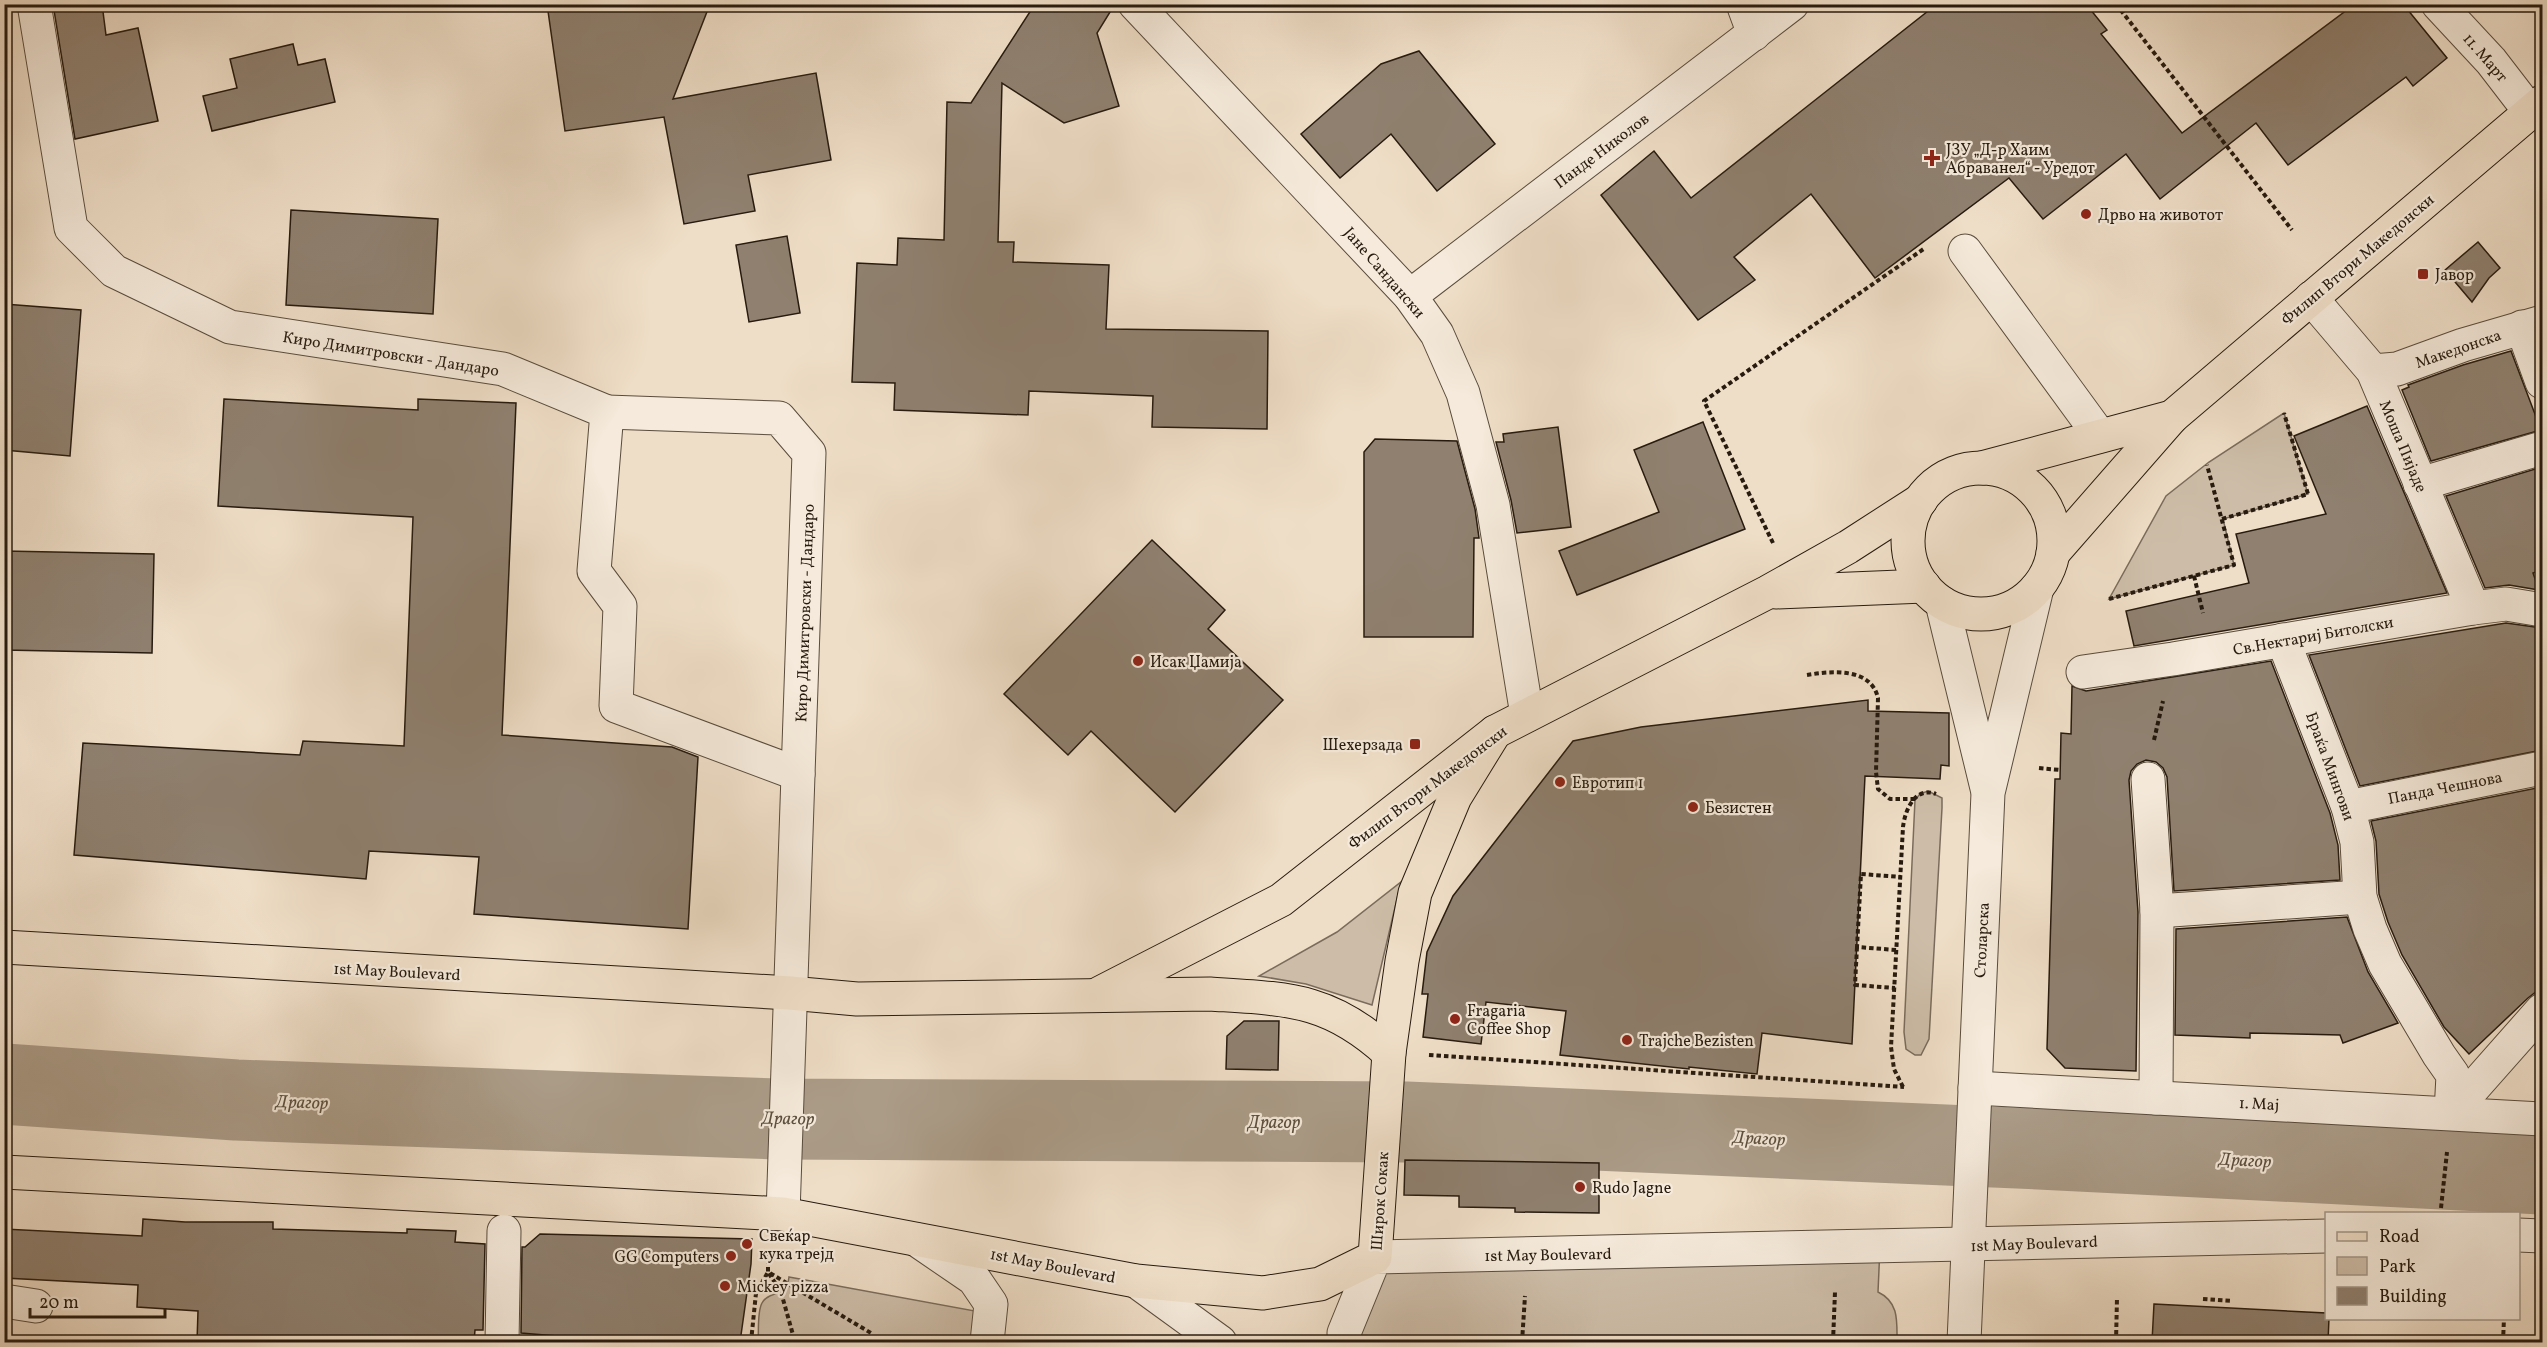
<svg xmlns="http://www.w3.org/2000/svg" width="2547" height="1347" font-family="Vollkorn,serif">
<rect width="100%" height="100%" fill="#efdec7"/>
<filter id="stains"><feTurbulence type="fractalNoise" baseFrequency=".00333" numOctaves="4"/><feColorMatrix values="0 0 0 0 .2 0 0 0 0 .09 0 0 0 0 .02 0 0 0 .5 -.17"/></filter>
<radialGradient id="worn" r=".72"><stop offset=".6" stop-color="#630" stop-opacity="0"/><stop offset="1" stop-color="#630" stop-opacity=".3"/></radialGradient>
<g fill="#cdbda8" stroke="#7a6c5c" stroke-width="1.5">
<path d="M2284 413 2308 494 2223 519 2234 565 2109 599 2166 496 2209 462Z"/>
<path d="M1928 791 1942 798V808L1929 1039 1921 1055H1915L1906 1049 1904 1032 1915 800 1920 794Z"/>
<path d="M1401 882 1372 1005 1306 984 1259 976 1337 932Z"/>
<path d="M1880 1247 1878 1292C1899 1302 1897 1321 1897 1342H1346L1375 1257Z"/>
<path d="M789 1277 986 1313 984 1342H758C759 1331 757 1312 762 1303 769 1290 787 1298 789 1277Z"/>
</g>
<g fill="none" stroke-linecap="round" stroke-linejoin="round">
<path stroke="#ab9c88" stroke-width="81" d="M4 1084 236 1100 778 1119 1406 1122 2039 1149 2542 1174"/>
</g>
<g fill="#8f806f" stroke="#271b0f" stroke-width="1.5">
<path d="M53 4H102L106 35 138 28 158 121 75 139Z"/>
<path d="M547 4H710L673 99 816 73 831 160 748 175 755 211 684 224 664 117 565 131Z"/>
<path d="M1035 4H1115L1097 33 1119 106 1064 123 1002 83 998 242H1014L1013 262 1109 265 1106 329 1268 331 1267 429 1152 427 1153 396 1029 391 1028 415 894 410 895 383 852 382 857 263 897 265 898 238 944 240 947 102 971 103Z"/>
<path d="M1937 4H2086L2107 30 2101 34 2182 133 2355 4H2403L2447 58 2413 86 2406 77 2288 165 2256 123 2160 199 2126 154 2043 219 2009 178 1875 278 1811 194 1734 257 1755 280 1698 320 1601 195 1654 151 1691 198Z"/>
<path d="M293 44 298 65 325 59 335 102 212 131 203 96 237 88 230 59Z"/>
<path d="M1419 51 1495 144 1437 191 1391 134 1340 178 1301 134 1381 64Z"/>
<path d="M291 210 438 219 433 314 286 305Z"/>
<path d="M787 236 800 313 749 322 736 245Z"/>
<path d="M2478 242 2500 268 2489 278 2472 302 2445 270Z"/>
<path d="M4 304 81 310 70 456 4 450Z"/>
<path d="M2511 351 2541 430 2431 461 2402 390 2409 387 2408 385 2463 365Z"/>
<path d="M224 399 418 410V399L516 403 502 735 672 747 698 757 688 929 474 914 479 857 369 851 366 879 74 855 83 743 300 755 303 741 404 746 413 517 218 506Z"/>
<path d="M2367 406 2447 593 2134 646 2126 611 2249 583 2236 534 2326 514 2294 436Z"/>
<path d="M1703 422 1745 529 1577 595 1559 551 1659 512 1634 450Z"/>
<path d="M1558 427 1571 527 1517 533 1511 500 1496 442H1504L1503 434Z"/>
<path d="M1375 439 1457 441 1475 509 1479 538H1474L1473 637H1364V452Z"/>
<path d="M2542 467V570L2533 573 2539 590 2509 585 2485 588 2446 496Z"/>
<path d="M1152 540 1225 610 1208 629 1283 700 1175 812 1091 731 1068 755 1004 694Z"/>
<path d="M4 551 154 554 152 653 4 650Z"/>
<path d="M2506 623 2542 628V750L2360 786 2309 655Z"/>
<path d="M2271 661 2330 813 2338 845 2340 880 2174 891 2167 777 2163 768 2156 762 2146 760 2137 764 2131 771 2129 780 2138 912 2136 1071 2065 1068 2047 1049 2055 779H2060L2061 733 2071 734 2072 686 2086 691Z"/>
<path d="M1868 700V711L1949 713V766L1941 765 1940 779 1865 776 1852 1044 1762 1033 1757 1074 1689 1067V1069L1560 1055 1566 1011 1486 1002 1481 1044 1423 1037 1428 994H1422L1427 952 1453 896 1573 741 1641 727Z"/>
<path d="M2542 787V987L2528 998 2469 1054 2444 1027 2402 955 2388 922 2379 894 2376 841 2371 821Z"/>
<path d="M2347 917 2368 972 2398 1023 2343 1043 2340 1035 2250 1033V1038L2175 1035 2176 929Z"/>
<path d="M1244 1021H1279L1278 1070 1226 1069 1227 1036Z"/>
<path d="M1405 1160 1599 1163V1213L1515 1212V1208L1459 1207V1196L1404 1195Z"/>
<path d="M143 1219 185 1222H273V1229L407 1233V1229L456 1231 455 1242 485 1244 483 1330H475L474 1342H197L198 1311 137 1307 138 1285 4 1278V1229L142 1236Z"/>
<path d="M540 1234 752 1239 751 1264 740 1342H629L521 1333 522 1247H525Z"/>
<path d="M2154 1304 2326 1313V1318H2329L2328 1342H2152Z"/>
</g>
<g fill="none" stroke-linecap="round" stroke-linejoin="round">
<g stroke="#594c3d" stroke-width="35">
<g id="minor">
<path d="M34 4 71 228 114 271 230 327 503 369 607 412 594 571 620 606 616 706 798 774"/>
<path d="M1135 4 1410 296 1437 334 1463 393 1493 505 1527 715"/>
<path d="M1743 4 1754 34"/>
<path d="M2438 4 2491 61 2531 113"/>
<path d="M1965 251 2100 436"/>
<path d="M1410 296 1792 4"/>
<path d="M2311 298 2373 371 2473 608"/>
<path d="M2522 327 2542 382"/>
<path d="M2373 371 2397 369 2463 345 2542 322"/>
<path d="M607 412 779 418 809 453 783 1214"/>
<path d="M2420 484 2542 448"/>
<path d="M1942 603 1987 788"/>
<path d="M2283 640 2348 807 2357 842 2360 897 2370 929 2385 964 2439 1055 2453 1075 2451 1113"/>
<path d="M2083 672 2173 659 2473 608 2506 604 2542 610"/>
<path d="M2148 779 2157 911 2156 1098"/>
<path d="M2348 807 2542 768"/>
<path d="M2157 911 2360 897"/>
<path d="M1975 1088 2542 1119"/>
<path d="M2451 1113 2542 1010"/>
<path d="M2518 1235 2542 1236"/>
<path d="M917 1240 974 1279 991 1304 987 1342"/>
<path d="M1136 1281 1220 1342"/>
<path d="M4 1301 36 1306"/>
<path d="M502 1342 504 1231"/>
<path d="M1346 1342 1344 1333 1375 1257 2326 1236"/>
<path d="M1964 1342 1988 793 2037 588"/>
</g>
</g>
<g stroke="#271b0f" stroke-width="35">
<g id="major">
<path d="M1982 468 2172 417"/>
<circle cx="1981" cy="541" r="73"/>
<path d="M2053 553 2172 417 2542 102"/>
<path d="M1776 592 1924 586"/>
<path d="M4 947 790 993 857 999 1210 994C1288 999 1329 998 1389 1053"/>
<path d="M1100 993 1281 900 1495 732 1768 592 1848 547 1921 500"/>
<path d="M4 1172 783 1214 1136 1281 1263 1293 1320 1284 1375 1257 1389 1053 1402 961 1415 893 1455 797 1495 732"/>
</g>
</g>
<g stroke="#271b0f" stroke-width="4" stroke-dasharray="4.5 3" stroke-linecap="butt">
<path d="M2116 4 2292 230"/>
<path d="M2222 519 2308 494 2284 413"/>
<path d="M1773 543 1704 401 1925 248"/>
<path d="M2194 576 2203 613"/>
<path d="M2109 599 2234 565 2207 465"/>
<path d="M1807 675C1831 671 1871 667 1878 698L1876 772 1878 789 1890 799H1915"/>
<path d="M2154 740 2163 701"/>
<path d="M2039 768 2060 770"/>
<path d="M1857 947 1855 985 1895 988"/>
<path d="M1896 950 1857 947 1861 874 1901 877"/>
<path d="M1429 1055 1904 1087"/>
<path d="M1903 1087 1894 1069 1891 1047 1903 827C1905 810 1915 786 1936 794"/>
<path d="M2441 1208 2447 1152"/>
<path d="M768 1252V1272L871 1333 874 1342"/>
<path d="M2203 1299 2232 1301"/>
<path d="M751 1342 756 1293 768 1272 781 1292 795 1342"/>
<path d="M1522 1342 1525 1296"/>
<path d="M1833 1342 1835 1292"/>
<path d="M2116 1342 2117 1298"/>
<path d="M2503 1342 2504 1318"/>
</g>
<use href="#minor" stroke="#f5eadb" stroke-width="33"/>
<use href="#major" stroke="#efdec7" stroke-width="33"/>
</g>
<g fill="#8f2418" stroke="#f5eadb" stroke-width="2">
<path d="M1929 149h6v6h6v6h-6v6h-6v-6h-6v-6h6z"/>
<circle cx="2086" cy="214" r="6"/>
<rect x="2417" y="268" width="12" height="12" rx="3"/>
<circle cx="1138" cy="661" r="6"/>
<rect x="1409" y="738" width="12" height="12" rx="3"/>
<circle cx="1560" cy="782" r="6"/>
<circle cx="1693" cy="807" r="6"/>
<circle cx="1455" cy="1019" r="6"/>
<circle cx="1627" cy="1040" r="6"/>
<circle cx="1580" cy="1187" r="6"/>
<circle cx="747" cy="1244" r="6"/>
<circle cx="731" cy="1256" r="6"/>
<circle cx="725" cy="1286" r="6"/>
</g>
<g text-anchor="middle" stroke-width="4.5" stroke-linejoin="round" paint-order="stroke">
<g font-size="16" fill="#271b0f" stroke="#f5eadb">
<text transform="translate(2486 57) rotate(49)" y="6">11. Март</text>
<text transform="translate(1601 150) rotate(-37)" y="6">Панде Николов</text>
<text transform="translate(2357 259) rotate(-40)" y="6">Филип Втори Македонски</text>
<text transform="translate(1385 272) rotate(49)" y="6">Јане Сандански</text>
<text transform="translate(2458 348) rotate(-19)" y="6">Македонска</text>
<text transform="translate(391 353) rotate(9)" y="6">Киро Димитровски - Дандаро</text>
<text transform="translate(2404 446) rotate(67)" y="6">Моша Пијаде</text>
<text transform="translate(804 613) rotate(-88)" y="6">Киро Димитровски - Дандаро</text>
<text transform="translate(2313 635) rotate(-10)" y="6">Св.Нектариј Битолски</text>
<text transform="translate(2331 766) rotate(70)" y="6">Браќа Мингови</text>
<text transform="translate(1427 787) rotate(-37)" y="6">Филип Втори Македонски</text>
<text transform="translate(2445 787) rotate(-11)" y="6">Панда Чешнова</text>
<text transform="translate(1981 940) rotate(-87)" y="6">Столарска</text>
<text transform="translate(397 971) rotate(3)" y="6">1st May Boulevard</text>
<text transform="translate(2259 1103) rotate(3)" y="6">1. Мај</text>
<text transform="translate(1379 1201) rotate(-86)" y="6">Широк Сокак</text>
<text transform="translate(2034 1243) rotate(-2)" y="6">1st May Boulevard</text>
<text transform="translate(1548 1254) rotate(-1)" y="6">1st May Boulevard</text>
<text transform="translate(1053 1265) rotate(11)" y="6">1st May Boulevard</text>
</g>
<g font-size="16" fill="#271b0f" stroke="#f5eadb" text-anchor="start">
<text x="1946" y="155">ЈЗУ „Д-р Хаим<tspan x="1946" dy="18">Абраванел“ - Уредот</tspan></text>
<text x="2098" y="220">Дрво на животот</text>
<text x="2435" y="280">Јавор</text>
<text x="1150" y="667">Исак Џамија</text>
<text x="1403" y="750" text-anchor="end">Шехерзада</text>
<text x="1572" y="788">Евротип 1</text>
<text x="1705" y="813">Безистен</text>
<text x="1467" y="1016">Fragaria<tspan x="1467" dy="18">Coffee Shop</tspan></text>
<text x="1639" y="1046">Trajche Bezisten</text>
<text x="1592" y="1193">Rudo Jagne</text>
<text x="759" y="1241">Свеќар<tspan x="759" dy="18">кука трејд</tspan></text>
<text x="719" y="1262" text-anchor="end">GG Computers</text>
<text x="737" y="1292">Mickey pizza</text>
</g>
<g font-size="18" font-style="italic" fill="#5c4f3f" stroke="#f5eadb">
<text transform="translate(302 1102) rotate(2)" y="6">Драгор</text>
<text transform="translate(788 1118) rotate(1)" y="6">Драгор</text>
<text x="1274" y="1128">Драгор</text>
<text transform="translate(1759 1138) rotate(3)" y="6">Драгор</text>
<text transform="translate(2245 1160) rotate(3)" y="6">Драгор</text>
</g>
</g>
<rect width="2547" height="1347" fill="none" stroke="#efdec7" stroke-width="24"/>
<rect x="6" y="6" width="2535" height="1335" fill="none" stroke="#271b0f" stroke-width="3"/>
<rect x="12" y="12" width="2523" height="1323" fill="none" stroke="#271b0f" stroke-width="1.5"/>
<rect x="2325" y="1212" width="195" height="108" fill="#f5eadb" stroke="#a39789" stroke-width="1.5"/>
<rect x="2337" y="1232" width="30" height="9" fill="#efdec7" stroke="#a39789" stroke-width="1.5"/>
<text x="2379" y="1242" font-size="18" fill="#271b0f">Road</text>
<rect x="2337" y="1257" width="30" height="18" fill="#cdbda8" stroke="#a39789" stroke-width="1.5"/>
<text x="2379" y="1272" font-size="18" fill="#271b0f">Park</text>
<rect x="2337" y="1287" width="30" height="18" fill="#8f806f" stroke="#a39789" stroke-width="1.5"/>
<text x="2379" y="1302" font-size="18" fill="#271b0f">Building</text>
<path d="M30 1308v9h135v-9" fill="none" stroke="#271b0f" stroke-width="3"/>
<text x="39" y="1308" font-size="18" fill="#271b0f" stroke="#f5eadb" stroke-width="4.5" paint-order="stroke">20 m</text>
<rect width="100%" height="100%" filter="url(#stains)"/>
<rect width="100%" height="100%" fill="url(#worn)"/>
</svg>
